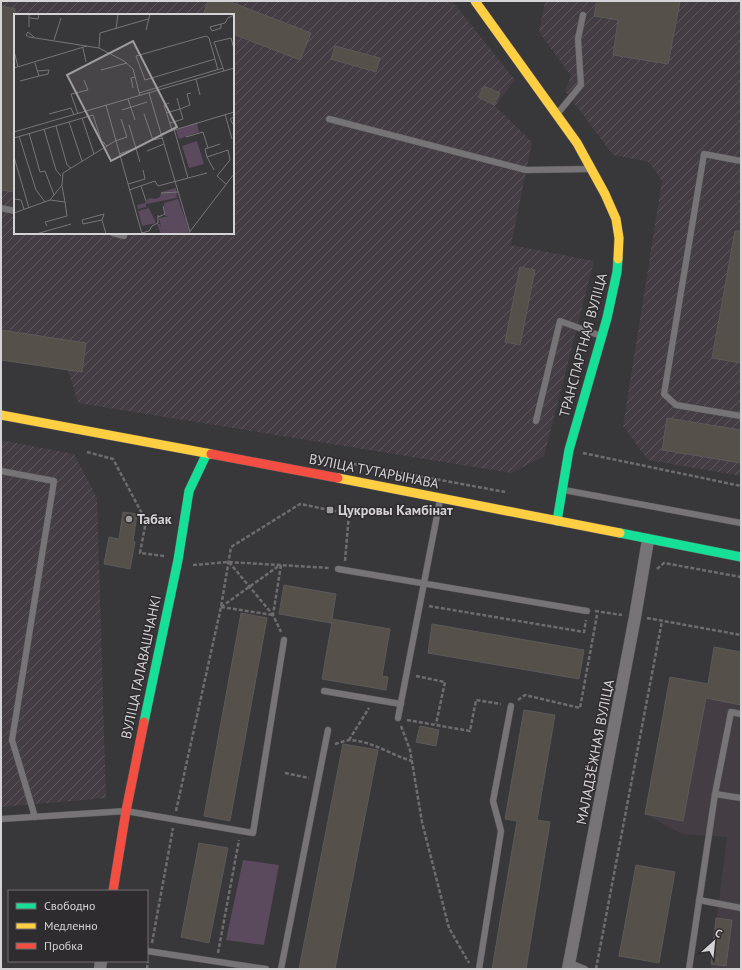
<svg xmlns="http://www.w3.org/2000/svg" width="742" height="970" font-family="'PT Sans',sans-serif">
<defs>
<pattern id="industrial-furrows" width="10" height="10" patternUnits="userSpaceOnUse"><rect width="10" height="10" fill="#443d44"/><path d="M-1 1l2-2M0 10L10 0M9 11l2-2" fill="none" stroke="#5e585e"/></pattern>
</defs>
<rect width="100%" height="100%" fill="#383739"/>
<path fill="#443d44" d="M714 647 741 652V969H710L727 837 682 834 645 814 670 677 708 684Z"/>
<g fill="url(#industrial-furrows)" fill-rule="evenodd">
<path d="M1 1H452L515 80 495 106 532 142 511 245 594 261 544 456 512 473 78 403 68 370 1 360ZM15 15H233V233H15Z"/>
<path d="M545 1H741V476L648 460 623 426 662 181 649 162 613 155 565 91 571 76 539 32Z"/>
<path d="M1 440 74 454 97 498 106 798 1 807Z"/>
</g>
<path fill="#5b495e" d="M243 860 279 865 264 945 226 940Z"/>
<g fill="#555049" stroke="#5b5a5a">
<path d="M208 1H228L311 33 300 60 233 34V15H203Z"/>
<path d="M597 1H680L668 64 613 55 618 20 594 16Z"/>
<path d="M1 6 15 9V192L1 190Z"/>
<path d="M335 46 380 58 376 72 331 59Z"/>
<path d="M484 86 500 93 494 105 478 97Z"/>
<path d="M735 231H741V363L712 358Z"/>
<path d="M520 267 535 270 520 345 505 342Z"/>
<path d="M1 330 86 343 82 372 1 360Z"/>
<path d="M667 418 741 430V463L662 450Z"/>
<path d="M123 512 137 514 133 541 135 542 130 569 104 564 109 537 119 539Z"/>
<path d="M284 585 336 594 332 619 390 629 382 676 388 677 386 690 322 679 332 622 331 623 279 614Z"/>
<path d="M241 613 267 618 230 821 204 816Z"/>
<path d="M432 624 584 650 579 679 428 653Z"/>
<path d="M714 647 741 652V705L706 698 683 821 645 814 670 677 708 684Z"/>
<path d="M524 710 555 715 537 820 550 822 526 969H492L517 821 505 819Z"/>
<path d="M420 726 439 730 436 746 416 742Z"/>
<path d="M343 744 378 750 335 969H299Z"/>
<path d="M199 843 228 848 209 943 181 937Z"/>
<path d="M636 865 675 872 659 963 619 956Z"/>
<path d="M716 918 732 920 726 966 711 964Z"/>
</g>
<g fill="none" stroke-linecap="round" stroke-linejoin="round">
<g stroke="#575557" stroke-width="7">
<g id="lane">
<path d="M558 113 581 85 578 39 583 15"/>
<path d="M329 119 526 170 590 169"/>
<path d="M741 161 704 154 664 394 676 405 741 416"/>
<path d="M1 208 15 211"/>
<path d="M113 233 124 236V233"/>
<path d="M536 421 560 321 601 336"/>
<path d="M1 471 54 481 12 740 35 817"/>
<path d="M564 490 741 523"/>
<path d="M338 569 587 611"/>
<path d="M324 691 401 704"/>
<path d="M398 718 440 500"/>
<path d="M715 794 741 798"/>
<path d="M1 819 126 811 253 833 284 640"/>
<path d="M699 900 741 908"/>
<path d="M147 951 266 969"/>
<path d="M570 963 585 969"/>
<path d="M281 969 328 730"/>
<path d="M479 969 501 831 493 801 511 706"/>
<path d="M689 969 715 794 731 712 741 714"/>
</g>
</g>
<g stroke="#575557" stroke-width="13">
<g id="street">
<path d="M100 969 101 961"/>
<path d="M568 969 635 617 648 540"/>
</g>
</g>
<g stroke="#575557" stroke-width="10">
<g id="fast">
<path d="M557 521 569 450 607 318 617 272 618 259"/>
<path d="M620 533 741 557"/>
<path d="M144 722 178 560 189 491 207 453"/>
</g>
</g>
<g stroke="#575557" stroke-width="10">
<g id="slow">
<path d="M475 1 577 143 605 194 616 219 619 238 618 259"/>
<path d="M1 415 211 454"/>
<path d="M338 478 620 533"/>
</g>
</g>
<g stroke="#575557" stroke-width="10">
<g id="jam">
<path d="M211 454 338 478"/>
<path d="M113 891 126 811 144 722"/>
</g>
</g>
<g stroke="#6e6c6e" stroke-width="2.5" stroke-dasharray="4 2" stroke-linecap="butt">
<path d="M87 452 113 459 146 521 140 553 164 556"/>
<path d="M583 453 741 486"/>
<path d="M354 464 505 492"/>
<path d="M229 562 273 615"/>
<path d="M193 565 228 562 330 568"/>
<path d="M281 565 273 615 281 632"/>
<path d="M657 569 664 563 741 577"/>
<path d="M429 606 584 632 586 620"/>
<path d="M221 607 280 565"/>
<path d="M221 607 273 615"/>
<path d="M595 611 622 615"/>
<path d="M647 618 741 635"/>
<path d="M416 676 445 682 436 724"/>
<path d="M518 700 525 695 580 708 597 615"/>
<path d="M407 720 470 731 476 700 501 704"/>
<path d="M401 726 410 750 422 822 449 928 469 963"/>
<path d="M349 740 369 708"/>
<path d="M335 744C340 743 345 740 350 740 372 741 391 755 412 761"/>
<path d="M285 773 309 778"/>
<path d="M176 811 221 607 231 547 300 504 349 514 345 561"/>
<path d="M152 943 173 828"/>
<path d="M218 953 239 840"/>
<path d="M147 969 148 962"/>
<path d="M596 969 662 621"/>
</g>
<use href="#lane" stroke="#767476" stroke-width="6"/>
<use href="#street" stroke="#767476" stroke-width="12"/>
<use href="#fast" stroke="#16e098" stroke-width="9"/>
<use href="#slow" stroke="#ffcf43" stroke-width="9"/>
<use href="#jam" stroke="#f24e42" stroke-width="9"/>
</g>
<g fill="#9e9c9e" stroke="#2f2c30" stroke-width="1.5">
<rect x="326" y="506" width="8" height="8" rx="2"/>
<circle cx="129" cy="519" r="4"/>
</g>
<g text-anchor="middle" stroke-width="3" stroke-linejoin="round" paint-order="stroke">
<g font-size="14" fill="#d5d3d5" stroke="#2f2c30">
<text transform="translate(583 345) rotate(-75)" y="5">ТРАНСПАРТНАЯ ВУЛІЦА</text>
<text transform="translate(374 471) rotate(11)" y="5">ВУЛІЦА ТУТАРЫНАВА</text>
<text transform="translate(141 667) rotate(-78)" y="5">ВУЛІЦА ГАЛАВАШЧАНКІ</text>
<text transform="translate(595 752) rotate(-79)" y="5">МАЛАДЗЁЖНАЯ ВУЛІЦА</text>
</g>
<g font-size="14" font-weight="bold" fill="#d5d3d5" stroke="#2f2c30" text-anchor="start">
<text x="338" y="515">Цукровы Камбінат</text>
<text x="137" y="524">Табак</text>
</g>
</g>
<g transform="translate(14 14)">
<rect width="220" height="220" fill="#383739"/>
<path d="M162 174 163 184 132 190V193L124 195 123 191 131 189 135 184 142 185 146 183 147 178ZM164 185 175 216 173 220H147L143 210H146L148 217 155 215 153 207 155 202H151L150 189ZM135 194 142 209 128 212 124 197Z" fill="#5b495e"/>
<path d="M183 109 185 118 165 125 162 116ZM183 127 190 150 175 154 168 132ZM155 202 156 205 153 207 156 215 148 217 145 204Z" fill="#5b495e"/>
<path fill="none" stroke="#777577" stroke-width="1" d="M16 4 24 5 25 0M207 10V14L198 17 196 13 207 10 211 9 214 4 220 1M15 13V0M102 15 104 0M132 16 136 0M20 23 14 18 12 21 15 23 85 34 110 47 119 55 126 82M40 26 47 4M69 34 72 48M85 34 86 19 134 5M0 37 4 53M201 45 195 24 192 22 122 42 131 66 201 45 204 56M0 54 73 32M209 54 200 28 217 24 220 35M87 56 113 49M23 57 35 56 34 60 25 62M182 65 186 81M6 67 25 62 21 49M119 74 117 64 121 63M125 79 209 54 210 57M135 79 176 218M114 85 121 106M155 89 150 91 158 116M92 91 128 220M108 96 133 88M152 99 166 95 163 84M35 100 57 94 60 101M64 100 57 80 74 76 70 66M130 100 139 126 148 124M211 100 218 125M68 104 80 140M55 108 68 147M156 109 169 105 166 95 176 91 173 80 177 79M115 111 126 148M42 112 53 151 57 154M220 112 216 105 220 103M30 115 42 156 47 162M160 115 174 164M0 118 220 54M15 119 26 158 31 157 40 181M147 120 220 98M5 122 22 176 31 188M172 123 189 118 194 134M0 124 79 101 87 126 93 132M206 130 191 135 193 143 214 136 216 146 203 162 212 170M133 137 150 130M105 140 122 134M0 143 15 194M193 143 200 156M114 170 131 165 129 156M48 172 51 188M127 172 132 187M115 176 141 167 144 172 193 159M147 179 164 178M0 185 7 186 10 195M0 199 36 186 48 171 49 159 101 127 113 123 107 105M144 203 151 200 149 192M88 206 69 210 68 206 90 200 88 206 92 220M33 212 31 208 53 202 51 188 36 186M128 219 135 217 138 212 144 209V201M22 220 57 210M174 220 220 160"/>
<path fill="#9e9c9e" fill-opacity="0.15" stroke="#9e9c9e" stroke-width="2" d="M119 27 163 113 97 147 53 61Z"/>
<rect width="220" height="220" fill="none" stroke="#d5d3d5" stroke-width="2"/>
</g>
<rect width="742" height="970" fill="none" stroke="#d5d3d5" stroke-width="4"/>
<rect x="8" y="890" width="140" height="72" fill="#2f2c30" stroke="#716f72"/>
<rect x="16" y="903" width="20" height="6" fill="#16e098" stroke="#716f72"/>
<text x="44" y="910" font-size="12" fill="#d5d3d5">Свободно</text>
<rect x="16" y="923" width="20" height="6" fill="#ffcf43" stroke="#716f72"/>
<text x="44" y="930" font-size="12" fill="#d5d3d5">Медленно</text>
<rect x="16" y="943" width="20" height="6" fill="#f24e42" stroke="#716f72"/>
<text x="44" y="950" font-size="12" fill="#d5d3d5">Пробка</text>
<g transform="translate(714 942) rotate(27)" stroke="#2f2c30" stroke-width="3" paint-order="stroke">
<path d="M0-3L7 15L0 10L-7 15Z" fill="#d5d3d5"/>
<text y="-6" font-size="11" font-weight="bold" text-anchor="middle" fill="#d5d3d5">С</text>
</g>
</svg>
